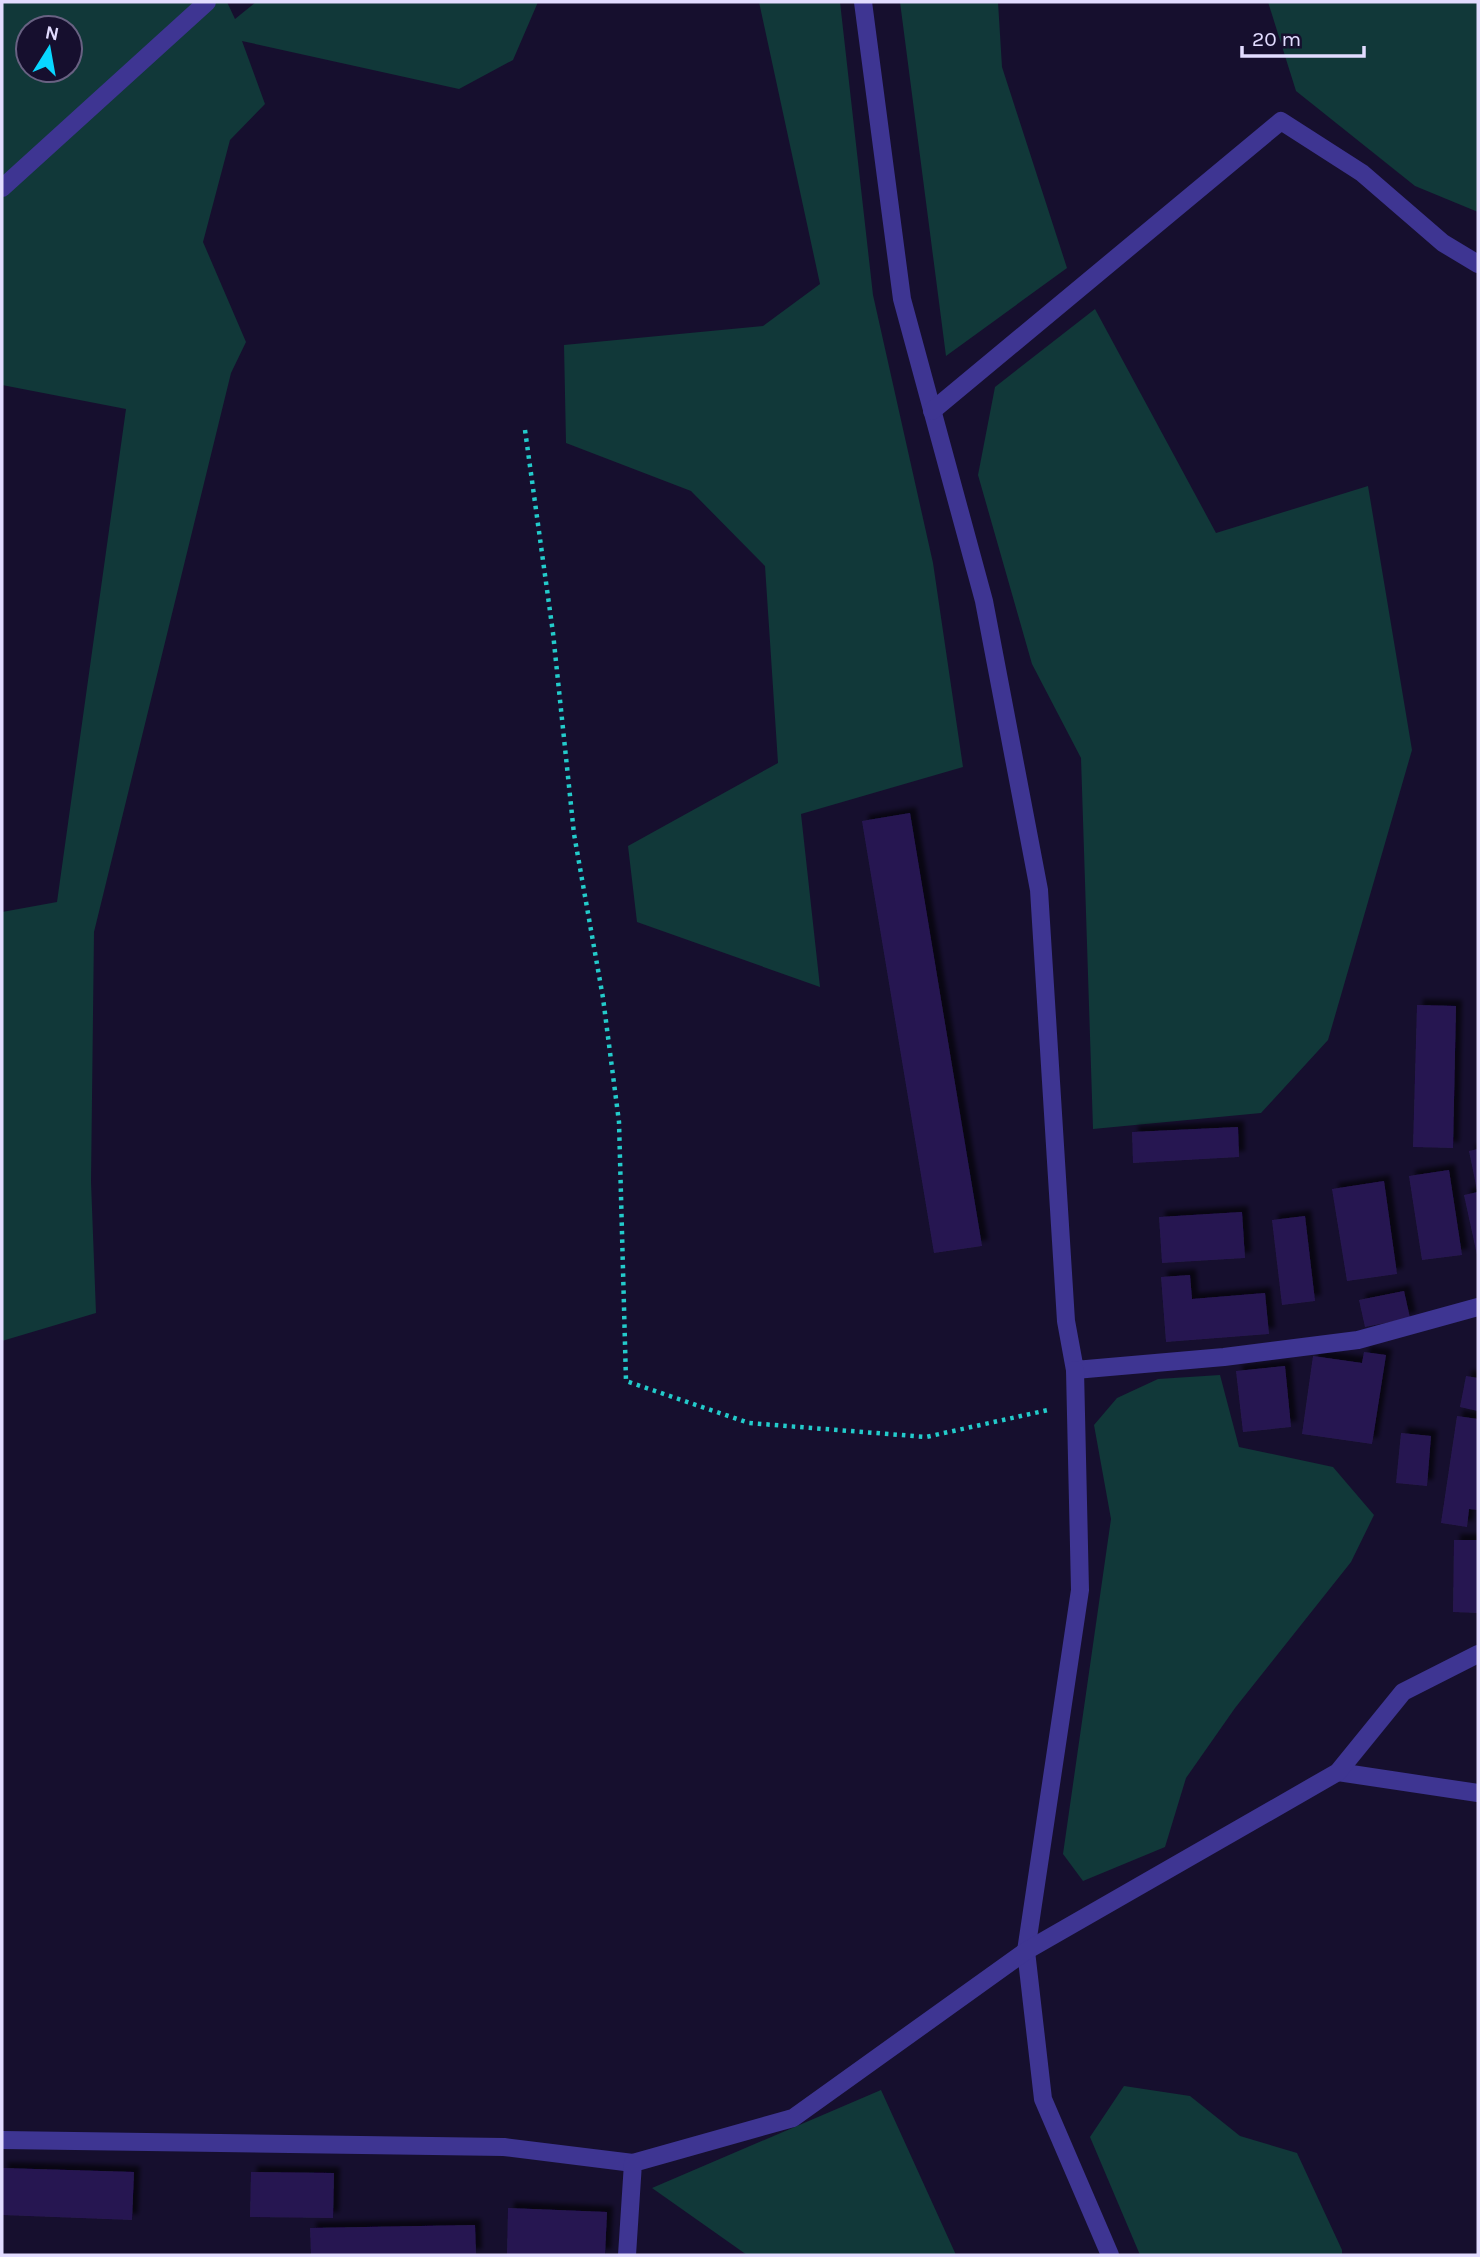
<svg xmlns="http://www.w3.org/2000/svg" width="1480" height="2257" font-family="Karla,sans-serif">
<defs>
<filter id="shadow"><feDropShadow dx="6" dy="-6" stdDeviation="2" flood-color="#0009"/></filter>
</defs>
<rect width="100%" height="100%" fill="#160f2e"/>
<g fill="#113839" fill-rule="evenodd">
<path d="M2 2H227L235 19 256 2H538L513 60 459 89 242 41 265 104 230 140 203 242 246 342 231 373 94 932 91 1182 96 1313 2 1341V912L57 902 126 409 2 385ZM28 28H70V70H28Z"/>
<path d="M759 2H840L873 295 933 563 963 767 801 814 820 987 637 922 628 846 778 763 765 566 691 491 566 443 564 345 763 326 820 284Z"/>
<path d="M900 2H998L1002 67 1067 268 946 356Z"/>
<path d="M1268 2H1478V212L1415 186 1296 91Z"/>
<path d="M1095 309 1216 533 1368 486 1412 750 1328 1040 1261 1113 1093 1129 1081 758 1032 664 978 475 995 387Z"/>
<path d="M1220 1375 1239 1447 1333 1467 1374 1515 1351 1562 1235 1708 1186 1778 1165 1847 1083 1881 1063 1854 1111 1519 1094 1425 1117 1398 1158 1379Z"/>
<path d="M1124 2086 1190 2096 1240 2136 1297 2153 1342 2250V2255H1140L1090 2137Z"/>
<path d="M881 2090 956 2255H747L652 2188Z"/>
</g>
<g fill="#281951" filter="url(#shadow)">
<path d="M910 813 982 1246 934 1253 862 821Z"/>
<path d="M1417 1005 1456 1006 1453 1148 1413 1147Z"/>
<path d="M1238 1127 1239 1157 1133 1163 1132 1132Z"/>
<path d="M1478 1149V1190H1477L1469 1151Z"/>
<path d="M1449 1170 1462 1255 1422 1260 1409 1176Z"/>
<path d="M1384 1181 1397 1274 1347 1281 1332 1189Z"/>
<path d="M1478 1192V1255H1477L1464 1195Z"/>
<path d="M1242 1212 1245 1258 1162 1263 1159 1217Z"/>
<path d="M1305 1216 1315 1301 1282 1305 1272 1220Z"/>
<path d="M1190 1275 1192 1299 1265 1293 1269 1334 1166 1342 1161 1277Z"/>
<path d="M1404 1291 1410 1318 1365 1327 1359 1300Z"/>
<path d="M1364 1352 1386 1355 1372 1444 1302 1434 1313 1356 1362 1363Z"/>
<path d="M1285 1366 1291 1427 1243 1432 1236 1371Z"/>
<path d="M1466 1376 1478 1378V1411L1460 1407Z"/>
<path d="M1457 1416 1478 1419V1510L1469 1509 1467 1527 1441 1523Z"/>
<path d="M1401 1433 1431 1436 1427 1486 1396 1483Z"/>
<path d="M1454 1540H1478V1613L1453 1612Z"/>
<path d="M2 2168 134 2172 132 2220 2 2215Z"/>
<path d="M251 2172 334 2173 333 2218 250 2217Z"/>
<path d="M508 2208 607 2212 605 2255H507Z"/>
<path d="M475 2225 476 2255H311L310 2228Z"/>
</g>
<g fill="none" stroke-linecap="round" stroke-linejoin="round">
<path stroke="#23cbcb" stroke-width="4.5" stroke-dasharray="3.5 5" stroke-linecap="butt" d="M525 430 553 633 574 834 603 998 619 1122 626 1381 749 1423 926 1437 1048 1410"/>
<g stroke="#3e3592" stroke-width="18">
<path d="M863 2 902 299 984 601 1039 890 1066 1321 1075 1370 1224 1357 1358 1340 1478 1307"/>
<path d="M2 188 207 2"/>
<path d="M932 411 1281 121 1362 173 1443 243 1478 264"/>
<path d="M1075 1370 1080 1590 1026 1951 1043 2099 1110 2255"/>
<path d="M1338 1772 1478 1793"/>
<path d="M2 2140 504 2147 633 2163"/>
<path d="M627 2255 633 2163 793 2118 1026 1951 1338 1772 1403 1692 1478 1654"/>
</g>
</g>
<rect width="1480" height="2257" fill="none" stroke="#e2dcff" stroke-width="7"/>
<g transform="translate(49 49) rotate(11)"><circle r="33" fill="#160f2e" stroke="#686182" stroke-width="2"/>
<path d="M0-5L12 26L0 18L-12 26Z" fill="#08d7ff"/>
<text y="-10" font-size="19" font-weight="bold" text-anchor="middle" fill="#e2dcff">N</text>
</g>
<path d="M1242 46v10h122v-10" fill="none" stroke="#e2dcff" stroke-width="3.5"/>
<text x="1252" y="46" font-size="21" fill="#e2dcff" stroke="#160f2e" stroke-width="5" paint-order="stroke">20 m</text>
</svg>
